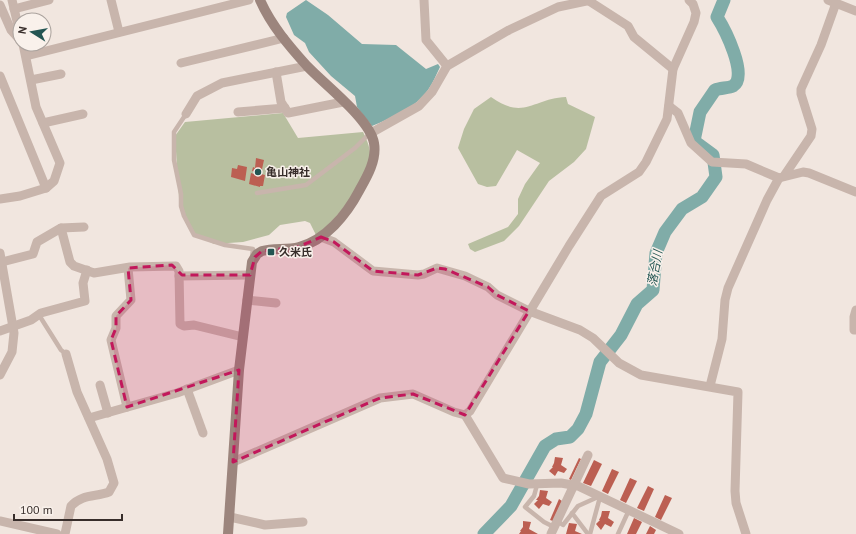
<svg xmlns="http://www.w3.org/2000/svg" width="856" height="534" font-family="'PT Sans','Noto Sans JP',sans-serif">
<rect width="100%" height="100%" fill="#f1e6df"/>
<g fill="#b8bfa0">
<path d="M491 97C524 121 534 98 566 97L568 104 595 117 586 149 574 162 549 181 519 226 504 241 475 252 470 249 468 244 508 227 518 214V199L525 184 540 163 517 150 496 186 487 187 478 184 458 148 464 129 474 109Z"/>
<path d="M283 113 298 138 363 132C367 140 371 149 370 159 366 183 335 222 316 235L310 223 305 221 280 225 269 235 243 242 214 244 196 235 185 218 179 198 175 136 185 122Z"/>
</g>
<path fill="#80aca8" d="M306 0 328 15 362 44 396 45 426 69 438 64 440 67C436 75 433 83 428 90 416 108 391 118 372 126L357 107 355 96 331 76 309 52 305 43 294 35 286 17 287 13Z"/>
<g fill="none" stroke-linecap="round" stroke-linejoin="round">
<path stroke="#80aca8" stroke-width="13" d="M484 534 511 506 545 446 556 439 570 437 578 429 586 414 600 362 621 335 637 304 653 290 656 253 665 232 682 209 702 197 716 177 713 155 694 141 700 112 715 90C720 88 729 88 733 86 749 76 724 28 717 17L724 0"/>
</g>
<g fill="#bc5f52">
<path d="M256 158 264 160 261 174 265 175 263 186H260V187L249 184 251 173 254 174 255 172 252 171 253 167 255 168Z"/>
<path d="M238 165 247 167 245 181 231 177 232 168 237 169Z"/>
<path d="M555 457 563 458 561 465 567 469 564 473 558 471 555 476 549 471 553 467H552L554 463Z"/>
<path d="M579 458 581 459 571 480 569 479Z"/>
<path d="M594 460 602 464 591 486 583 483Z"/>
<path d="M612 469 619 472 608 494 602 491Z"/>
<path d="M630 478 637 481 626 503 620 500Z"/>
<path d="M648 486 654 489 644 511 637 508Z"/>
<path d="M540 490 548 491 546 498 552 502 549 506 543 504 539 509 534 504 538 500H536L539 496Z"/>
<path d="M665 495 672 498 661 520 655 517Z"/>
<path d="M559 499 562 501 553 521 550 520Z"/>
<path d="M602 511H610L608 518 614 522 611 527 605 524 601 530 596 524 600 520H599L601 516Z"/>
<path d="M634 518 642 522 636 534H627Z"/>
<path d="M523 521 531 522 529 529 538 534H519L521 531H520L523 527Z"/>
<path d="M569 523 577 524 575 531 582 534H566Z"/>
<path d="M650 526 656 530 654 534H646Z"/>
</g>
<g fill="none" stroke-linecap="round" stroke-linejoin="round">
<g stroke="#c8b5ac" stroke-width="4.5">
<path d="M186 114 174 132V160L181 194V206L184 216 194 235 225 245 253 249 252 257"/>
<path d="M257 193 306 185 355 148 370 133"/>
<path d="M39 315 61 350 66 354"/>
<path d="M537 485 534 496 525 507 544 522 554 527"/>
<path d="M572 513 588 534"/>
<path d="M557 521 563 525 578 506 598 497"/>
<path d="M590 534 600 497"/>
<path d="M618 534 629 510"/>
</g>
<g stroke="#c8b5ac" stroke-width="9">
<path d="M12 0 20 34"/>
<path d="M111 0 119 32"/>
<path d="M424 0 426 40 447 66"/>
<path d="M828 0 856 11"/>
<path d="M589 1 628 26 634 37 673 69"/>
<path d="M0 5 11 30 20 40"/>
<path d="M14 9 49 0"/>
<path d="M26 56 249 0"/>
<path d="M181 63 284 38"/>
<path d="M276 72 281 102 288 113 343 102"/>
<path d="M0 76 46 188"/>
<path d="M31 80 61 74"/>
<path d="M669 106 678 113 691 143 712 162 746 164 779 178 803 172 809 173 856 192"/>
<path d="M238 112 285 108"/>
<path d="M186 114 197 96 222 83 307 66"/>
<path d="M43 123 83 114"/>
<path d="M371 133 419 106 432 92 447 66 509 30 558 7 591 0"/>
<path d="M784 176 811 136 812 129 801 94V89L821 45 836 3"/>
<path d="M0 199 20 196 46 188 54 181 60 163 36 107 23 44"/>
<path d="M61 228 70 262 74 266 94 273 130 267 176 266 179 271 180 324 184 326 194 325 243 337"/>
<path d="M321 237 334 242 373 271 418 275 424 274 437 268 465 276 488 287 497 295 529 311 580 330 593 338 619 363 641 375 738 392 735 491 736 503 746 534"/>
<path d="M0 253 14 333 12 352 0 375"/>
<path d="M2 262 33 254 37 242 61 228 84 227"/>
<path d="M179 276 250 275"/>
<path d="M247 300 276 303"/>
<path d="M856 310 854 317V330H856"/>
<path d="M0 331 31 320 41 313 85 301 83 283 87 270"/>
<path d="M100 385 108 413"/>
<path d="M710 386 722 339 725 300 728 288 767 200 779 178"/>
<path d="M187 389 203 433"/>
<path d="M127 407 111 340 116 328V316L131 300 128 268"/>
<path d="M465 415 470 411 569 246 601 196 639 172 646 162 667 119 673 69 694 22 696 13 693 4 689 0"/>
<path d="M89 418 177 393 239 370"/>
<path d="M233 462 380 398 413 394 454 412 465 415 503 478 529 484 561 483 578 486 679 534"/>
<path d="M230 517 265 525 303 522"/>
<path d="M0 521 57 534"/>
<path d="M65 534 71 506C82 494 96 497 109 492L114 483 107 459 77 392 66 354"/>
<path d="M551 534 588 455"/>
</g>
<path stroke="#9c857d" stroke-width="10" d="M228 534 239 370 252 262 257 254 262 251C274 248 287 250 299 247 325 241 347 214 359 191 367 177 377 160 374 143 370 119 325 85 307 66 289 46 271 25 260 0"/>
</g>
<path fill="#c2185b" fill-opacity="0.2" stroke="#c2185b" stroke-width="3" stroke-dasharray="8 5" stroke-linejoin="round" d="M321 237 334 242 373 271 418 275 437 268 445 269 488 287 497 295 529 311 465 415 413 394 380 398 233 462 239 370 127 407 111 340 116 328V316L131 300 128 268 172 265 182 275H250L255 257 262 251 298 247Z"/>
<g fill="#235552" stroke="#f9f1eb" stroke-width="1.5">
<circle cx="258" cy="172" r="4"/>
<rect x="267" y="248" width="8" height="8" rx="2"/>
</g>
<g text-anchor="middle" stroke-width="3" stroke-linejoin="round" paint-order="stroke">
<g font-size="11" font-weight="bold" fill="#372d2a" stroke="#f9f1eb" text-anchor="start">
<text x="266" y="176">亀山神社</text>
<text x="279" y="256">久米氏</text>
</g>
<g font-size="12" font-style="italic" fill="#235552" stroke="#f9f1eb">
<text transform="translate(655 268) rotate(-80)" y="4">落合川</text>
</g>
</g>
<g transform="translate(32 32) rotate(281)"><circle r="19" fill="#f9f1eb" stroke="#aba39e"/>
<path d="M0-3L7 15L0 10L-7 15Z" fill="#235552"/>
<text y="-6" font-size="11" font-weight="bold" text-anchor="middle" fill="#372d2a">N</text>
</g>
<path d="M14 514v6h108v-6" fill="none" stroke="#372d2a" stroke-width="2"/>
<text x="20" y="514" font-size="12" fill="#372d2a" stroke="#f9f1eb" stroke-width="3" paint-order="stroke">100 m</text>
</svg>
